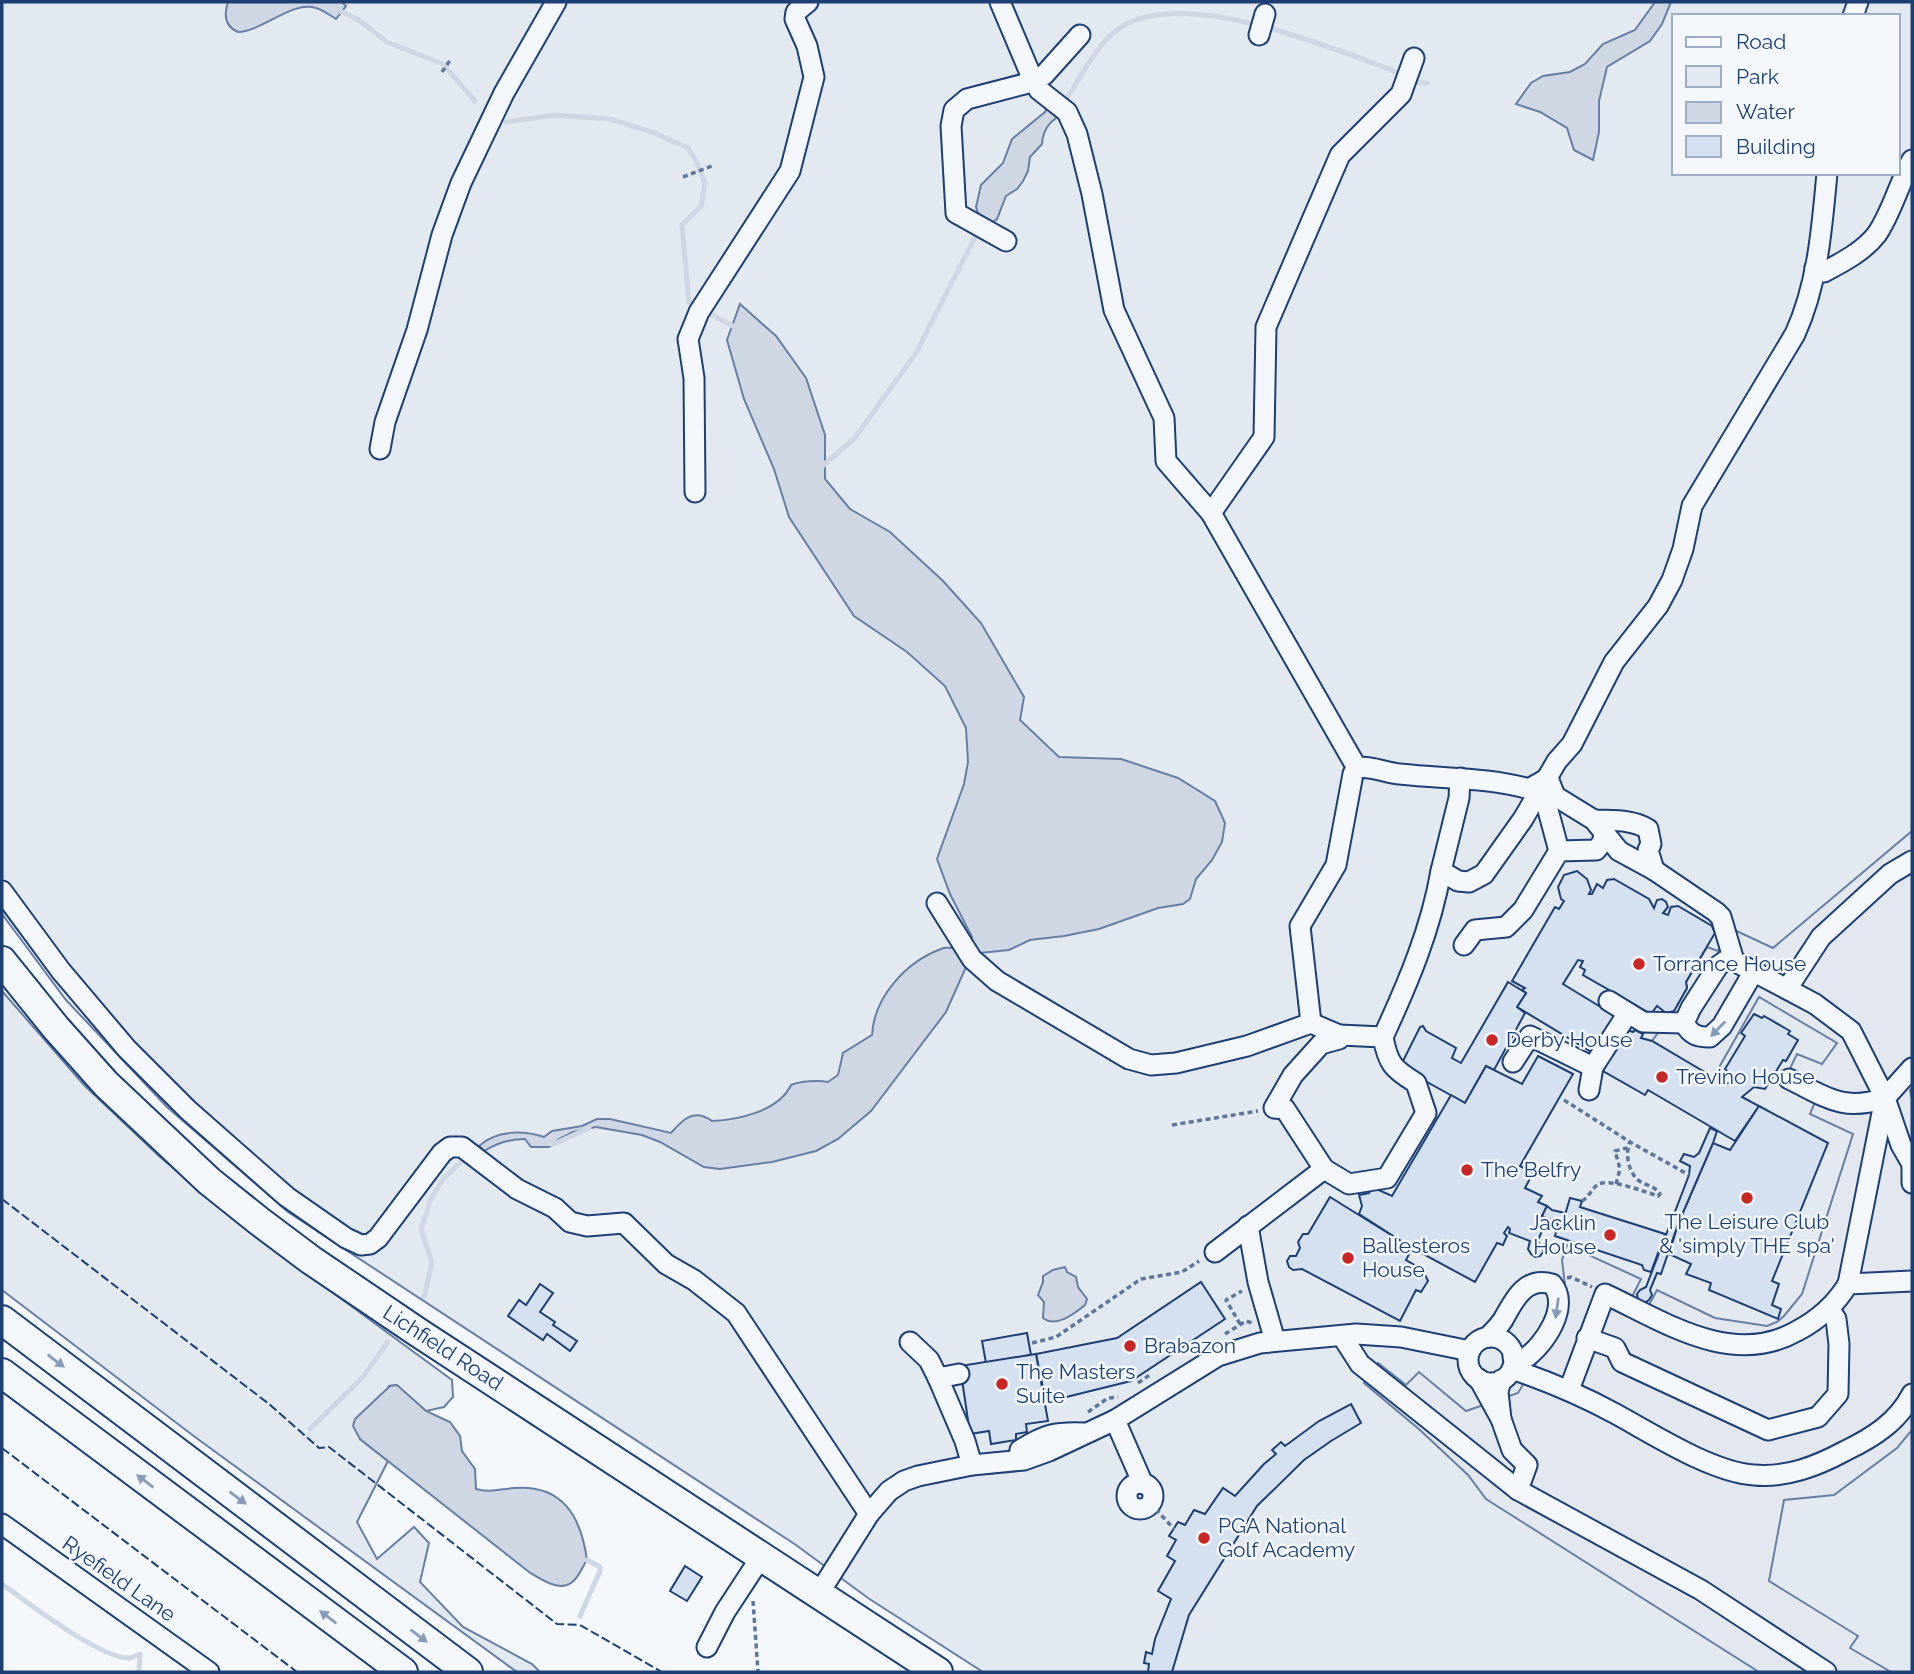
<svg xmlns="http://www.w3.org/2000/svg" width="1914" height="1674" font-family="Raleway,sans-serif">
<rect width="100%" height="100%" fill="#f4f7fb"/>
<g fill="#e3e9f0" stroke="#687fa3" stroke-width="2" fill-rule="evenodd">
<path d="M2 2H1912V1672H983L868 1598 796 1545 288 1212 167 1107 66 1000 2 914ZM1674 16H1898V173H1674Z"/>
<path d="M2 991 84 1085 160 1157 253 1234 452 1380 453 1397 444 1407 426 1411 396 1385 389 1386 360 1439 388 1461 357 1522 377 1559 414 1527 429 1543 420 1582 463 1627 532 1664 540 1672H517L195 1437 2 1290Z"/>
</g>
<path fill="#e3e8f0" stroke="#687fa3" stroke-width="2" d="M1912 831V1088L1910 1090 1912 1100V1430L1897 1448 1834 1495 1784 1500 1769 1581 1858 1636 1850 1648 1891 1672H1759L1486 1499 1468 1475 1420 1430 1364 1383 1378 1363 1406 1385 1419 1372 1466 1411 1518 1393 1568 1311 1562 1260 1567 1245 1641 1279 1631 1299 1648 1307 1657 1290 1715 1318 1767 1326 1777 1322 1784 1316 1802 1294 1853 1134 1810 1114 1815 1102 1783 1083 1797 1054 1822 1064 1837 1043 1759 997 1713 1078 1652 1041 1674 1011 1687 988 1686 982 1707 947 1718 951 1730 928 1773 948Z"/>
<g fill="#cfd7e4" stroke="#687fa3" stroke-width="2">
<path d="M228 2H342L346 6 336 19C330 15 323 10 316 8 293 0 261 32 238 32 224 26 224 14 228 2Z"/>
<path d="M1655 2H1671L1662 24 1650 41 1607 67 1599 101V132L1593 160 1574 150 1567 128 1540 112 1516 104 1531 83 1543 76 1570 72 1585 64 1603 44 1635 30Z"/>
<path d="M1048 106 1059 116C1048 123 1043 131 1042 144L1030 157 1028 171 1023 181 1017 189 1006 196 997 219 988 225 979 217 976 207 981 185 1003 163 1012 139 1045 112Z"/>
<path d="M740 304 776 336 806 378 825 435V479L850 509 890 532 943 581 981 623 1024 697 1020 720 1059 757 1121 759 1178 778 1215 801 1225 823 1222 842 1212 860 1196 879 1190 899 1183 904 1158 908 1099 929 1064 936 1030 940 1009 950 980 953 966 961V967L946 1012 871 1111 838 1139 816 1151 772 1162 720 1169 704 1167 660 1142 642 1135 596 1127 573 1132 559 1139 549 1147H531L525 1139C509 1139 498 1143 484 1151L479 1146C496 1130 523 1130 544 1137L552 1131 582 1126 597 1119H610L671 1133C683 1119 694 1108 712 1121 738 1120 779 1111 791 1085 800 1081 819 1080 828 1082L838 1075 843 1053 872 1035C874 997 906 962 941 949 945 947 948 948 952 948 958 946 966 940 972 937L950 894 937 859 964 784 968 762 966 728 945 686 907 652 854 616 789 517 774 469 744 399 727 340Z"/>
<path d="M1065 1267 1067 1272 1076 1277 1078 1287 1087 1299 1085 1305C1074 1314 1056 1328 1043 1318L1044 1302 1038 1295 1043 1282V1276L1053 1270Z"/>
<path d="M397 1385 426 1411 450 1422 460 1436 462 1451 475 1469 476 1489C489 1493 501 1489 514 1488 563 1484 581 1517 587 1560 582 1567 579 1578 571 1583 559 1592 539 1578 529 1572L360 1439 353 1426 355 1419 390 1386Z"/>
</g>
<g fill="none" stroke-linecap="round" stroke-linejoin="round">
<g stroke="#cfd7e4" stroke-width="5">
<path d="M338 10 359 20 387 42 443 64 475 101"/>
<path d="M1063 103C1084 76 1095 41 1126 24 1174 0 1252 22 1302 38 1341 51 1380 64 1417 82L1427 83"/>
<path d="M506 122 555 115 610 119 657 134 688 148 696 161 705 183 701 206 682 225 689 302 738 329"/>
<path d="M820 468 854 439 916 353 978 231"/>
<path d="M546 1143 554 1144 589 1128"/>
<path d="M424 1297 432 1263 421 1229 431 1199 443 1179 466 1157"/>
<path d="M310 1429 362 1378 388 1342"/>
<path d="M2 1584C27 1602 102 1660 130 1658 134 1657 137 1655 140 1654L139 1672"/>
<path d="M580 1616 600 1571V1567L587 1560"/>
</g>
</g>
<g fill="#d5e0f0" stroke="#1d3f73" stroke-width="2">
<path d="M1577 871 1587 879 1591 890 1589 894H1592L1597 884 1603 888 1607 880 1614 879 1649 899 1654 908 1657 900 1662 899 1666 902 1668 907 1663 913 1668 915 1671 907 1678 906 1712 926 1715 933 1686 982 1687 988 1674 1011 1666 1013 1657 1006 1651 1014 1583 975 1585 970 1580 967 1583 961 1578 960 1563 984 1617 1017 1595 1054 1517 1007 1526 993 1522 990 1525 988 1512 981 1555 907 1559 909 1564 901 1561 899 1558 887 1564 875Z"/>
<path d="M1508 982 1526 993 1517 1007 1525 1013 1494 1070 1486 1066 1465 1103 1400 1067 1420 1027 1423 1026 1426 1031 1456 1048 1452 1058 1461 1063Z"/>
<path d="M1754 1014 1762 1018 1764 1016 1790 1031 1788 1034 1798 1040 1786 1061 1783 1060 1765 1089 1754 1087 1742 1097 1759 1106 1735 1141 1648 1090 1645 1095 1603 1071 1625 1029 1633 1032 1635 1030 1643 1034 1641 1038 1652 1041 1725 1084 1733 1082 1731 1075 1725 1069 1745 1036 1741 1033Z"/>
<path d="M1538 1056 1573 1074 1520 1166 1533 1173 1525 1188 1542 1196 1538 1202 1547 1206 1542 1216 1547 1219 1539 1238H1536L1544 1251 1540 1256 1535 1257 1531 1254 1528 1249 1530 1241 1509 1233 1510 1229 1508 1227 1504 1233 1507 1236 1503 1245 1497 1243 1475 1282 1412 1248 1359 1214 1362 1206 1359 1195 1369 1193 1372 1187 1392 1196 1451 1095 1465 1103 1486 1066 1522 1084Z"/>
<path d="M1759 1106 1828 1143 1772 1281 1779 1284 1772 1305 1781 1309 1778 1319 1709 1290 1711 1283 1686 1274 1691 1264 1669 1254 1678 1224 1713 1143 1730 1150Z"/>
<path d="M1710 1128 1717 1131 1713 1143 1678 1224 1661 1274 1657 1273 1650 1290 1652 1295 1649 1300 1644 1303 1638 1300 1637 1294 1640 1290 1646 1287 1689 1175 1690 1166 1680 1161 1684 1154 1694 1157 1699 1153Z"/>
<path d="M1330 1197 1412 1248 1406 1260 1423 1270 1428 1281 1421 1292 1416 1290 1400 1321 1302 1269 1293 1270 1289 1267 1287 1261 1290 1256H1296L1300 1248 1298 1242 1303 1234H1308Z"/>
<path d="M1570 1198 1582 1201 1580 1207 1665 1234 1651 1272 1644 1270 1642 1265 1555 1236 1558 1224 1562 1225Z"/>
<path d="M1547 1206 1552 1210 1565 1213 1562 1225 1542 1216Z"/>
<path d="M1201 1282 1225 1319 1131 1381 1046 1402 1036 1354 1117 1338Z"/>
<path d="M540 1284 553 1293 540 1312 555 1322 553 1325 577 1341 570 1351 547 1334 543 1340 508 1316 519 1300 526 1305Z"/>
<path d="M1027 1333 1031 1355 986 1363 982 1341Z"/>
<path d="M1036 1354 1048 1421 1026 1424 1027 1432 1016 1434V1440L991 1444 989 1431 970 1434 960 1366Z"/>
<path d="M1351 1404 1361 1423 1331 1441 1304 1460 1257 1506 1189 1615 1172 1672H1148L1149 1664 1144 1663 1146 1652 1152 1654 1155 1639 1171 1599 1158 1591 1175 1561 1167 1556 1176 1540 1169 1536 1178 1522 1185 1525 1194 1510 1205 1514 1223 1488 1235 1496 1264 1464 1276 1454 1272 1450 1281 1442 1285 1446 1319 1421Z"/>
<path d="M685 1566 702 1577 687 1601 670 1591Z"/>
</g>
<g fill="none" stroke-linecap="round" stroke-linejoin="round">
<g stroke="#1d3f73" stroke-width="23">
<g id="minor">
<path d="M1000 2 1030 73 1039 90 1067 112 1077 134 1092 194 1114 310 1164 418 1166 461 1211 513 1357 768"/>
<path d="M1853 16 1858 2"/>
<path d="M1259 35 1265 14"/>
<path d="M1006 241 956 213 951 126 954 110 967 99 1036 81 1044 75 1080 35"/>
<path d="M1815 268 1824 272C1843 262 1864 251 1877 234 1892 212 1899 183 1912 160"/>
<path d="M380 449 385 422 417 330 442 235 461 183 504 93 556 2"/>
<path d="M695 492 694 378 688 339 699 312 790 171 814 77 807 46 795 19 796 12 808 2"/>
<path d="M1211 513 1264 437 1266 327 1340 155 1401 94 1414 58"/>
<path d="M1547 782 1545 799 1559 851"/>
<path d="M1594 820C1613 821 1632 819 1648 829L1651 844 1648 850 1654 870"/>
<path d="M1441 871 1459 798 1460 778"/>
<path d="M2 891 61 971 127 1049 188 1110 287 1197 346 1238 361 1245 370 1244 378 1238 442 1153 450 1147H462L517 1189 555 1208 570 1222 587 1226 624 1223 666 1264 694 1280 736 1313 869 1514"/>
<path d="M937 903 972 959 997 981 1129 1059 1151 1065 1176 1063 1247 1046 1311 1023 1300 926 1336 865 1353 774 1357 768C1370 765 1386 773 1400 774 1443 779 1487 777 1529 789L1548 778 1555 796 1594 820 1619 851 1654 870 1716 912 1721 917 1734 961"/>
<path d="M1464 945 1475 930 1506 927 1523 910 1559 851 1596 850 1602 843 1605 831"/>
<path d="M1754 971 1722 1026 1710 1037C1697 1037 1691 1035 1684 1023L1691 1008 1718 966 1725 961H1734L1815 1004 1851 1031 1885 1098 1901 1145 1912 1164"/>
<path d="M1787 989 1821 937 1890 874 1912 861"/>
<path d="M1609 1001 1643 1022 1684 1023"/>
<path d="M1383 1037C1408 983 1431 929 1441 871L1458 881 1469 882 1484 874 1523 819 1557 761 1572 744 1614 662 1658 606 1672 580 1683 549 1692 506 1795 334C1818 284 1822 227 1827 173"/>
<path d="M1513 1062 1530 1036 1593 1067"/>
<path d="M1789 1079C1826 1097 1843 1112 1885 1098"/>
<path d="M1589 1090 1593 1067 1628 1013"/>
<path d="M1912 1164V1183"/>
<path d="M1324 1169 1349 1184 1387 1178 1426 1113 1416 1083C1393 1069 1388 1064 1383 1037L1339 1035"/>
<path d="M1248 1226 1258 1282 1275 1341"/>
<path d="M1215 1252 1324 1169 1285 1109 1274 1108 1293 1075 1321 1044 1339 1039V1035L1311 1023"/>
<path d="M1848 1284 1885 1098 1912 1068"/>
<path d="M1342 1336 1360 1364 1518 1490"/>
<path d="M1488 1337C1493 1332 1499 1326 1503 1320 1514 1300 1525 1276 1552 1284 1571 1306 1544 1346 1524 1359L1513 1357"/>
<circle cx="1491" cy="1360" r="23"/>
<path d="M1587 1338 1615 1348 1622 1362 1768 1430 1818 1417 1838 1394 1839 1344 1836 1319 1829 1308"/>
<path d="M910 1342 929 1360 938 1378"/>
<path d="M1512 1369C1547 1381 1581 1395 1614 1413 1653 1434 1711 1472 1754 1475 1787 1478 1817 1466 1845 1451 1872 1438 1898 1422 1912 1394"/>
<path d="M959 1374 938 1378 965 1441 972 1465"/>
<path d="M1479 1379 1501 1419 1498 1392 1501 1380"/>
<path d="M1569 1390 1605 1294C1665 1322 1732 1368 1797 1331 1818 1320 1836 1304 1848 1284L1912 1281"/>
<path d="M1501 1419 1512 1450 1527 1465 1518 1490 1701 1590 1826 1672"/>
<path d="M1115 1420 1143 1484"/>
<path d="M1019 1460 1020 1450C1045 1434 1055 1432 1084 1433"/>
<circle cx="1140" cy="1496" r="13"/>
<path d="M2 1524 209 1672"/>
<path d="M818 1595 869 1514 889 1491 904 1481 918 1476 972 1465 1024 1460 1049 1451 1115 1420 1218 1356 1260 1343 1356 1334 1401 1337 1470 1351"/>
<path d="M707 1647 725 1612 761 1557"/>
</g>
</g>
<g stroke="#1d3f73" stroke-width="32">
<g id="highway">
<path d="M2 961 56 1028 106 1084 209 1181 259 1221 311 1260 419 1333 938 1672"/>
<path d="M2 1320 468 1672"/>
<path d="M2 1373 403 1672"/>
</g>
</g>
<g stroke="#5e769c" stroke-width="3.5" stroke-dasharray="5 3.5" stroke-linecap="butt">
<path d="M442 72 451 59"/>
<path d="M683 177 712 166"/>
<path d="M1564 1100 1630 1142 1689 1175"/>
<path d="M1172 1125 1258 1111"/>
<path d="M1616 1184 1620 1169 1615 1151 1627 1148"/>
<path d="M1582 1201C1589 1197 1591 1190 1597 1185 1608 1177 1645 1192 1658 1196L1660 1194C1655 1185 1644 1186 1637 1179 1628 1170 1625 1153 1630 1142"/>
<path d="M1567 1278 1571 1277 1592 1287"/>
<path d="M1240 1324 1226 1300 1242 1291"/>
<path d="M1225 1334 1246 1321 1252 1323"/>
<path d="M1032 1343 1056 1337 1141 1279 1182 1272 1199 1261"/>
<path d="M1138 1383 1151 1374"/>
<path d="M1088 1412 1108 1398 1118 1397"/>
<path d="M1150 1503 1174 1529"/>
<path d="M753 1601 758 1672"/>
</g>
<use href="#minor" stroke="#f4f7fb" stroke-width="19"/>
<use href="#highway" stroke="#f4f7fb" stroke-width="28"/>
<g stroke="#1d3f73" stroke-width="2" stroke-dasharray="9 3.5" stroke-linecap="butt">
<path d="M2 1199 269 1404 319 1448 329 1447 557 1624 580 1625 662 1672"/>
<path d="M2 1448 297 1672"/>
</g>
</g>
<defs><path id="oneway-solid" d="M-6-.8H1V-3.2L6.5 0L1 3.2V.8H-6Z" transform="scale(1.75)"/></defs>
<g fill="#889bb7">
<use href="#oneway-solid" transform="translate(1718 1029) rotate(134)"/>
<use href="#oneway-solid" transform="translate(1557 1308) rotate(98)"/>
<use href="#oneway-solid" transform="translate(56 1361) rotate(37)"/>
<use href="#oneway-solid" transform="translate(145 1481) rotate(-143)"/>
<use href="#oneway-solid" transform="translate(238 1498) rotate(37)"/>
<use href="#oneway-solid" transform="translate(328 1617) rotate(-143)"/>
<use href="#oneway-solid" transform="translate(419 1636) rotate(37)"/>
</g>
<g fill="#c62828" stroke="#f4f7fb" stroke-width="2.5">
<circle cx="1639" cy="964" r="7"/>
<circle cx="1492" cy="1040" r="7"/>
<circle cx="1662" cy="1077" r="7"/>
<circle cx="1467" cy="1170" r="7"/>
<circle cx="1747" cy="1198" r="7"/>
<circle cx="1610" cy="1235" r="7"/>
<circle cx="1348" cy="1258" r="7"/>
<circle cx="1130" cy="1346" r="7"/>
<circle cx="1002" cy="1384" r="7"/>
<circle cx="1204" cy="1538" r="7"/>
</g>
<g text-anchor="middle" stroke-width="5" stroke-linejoin="round" paint-order="stroke">
<g font-size="21" fill="#1d3f73" stroke="#f4f7fb" text-anchor="start">
<text x="1653" y="971">Torrance House</text>
<text x="1506" y="1047">Derby House</text>
<text x="1676" y="1084">Trevino House</text>
<text x="1481" y="1177">The Belfry</text>
<text x="1747" y="1229" text-anchor="middle">The Leisure Club<tspan x="1747" dy="24">&amp; 'simply THE spa'</tspan></text>
<text x="1596" y="1230" text-anchor="end">Jacklin<tspan x="1596" dy="24">House</tspan></text>
<text x="1362" y="1253">Ballesteros<tspan x="1362" dy="24">House</tspan></text>
<text x="1144" y="1353">Brabazon</text>
<text x="1016" y="1379">The Masters<tspan x="1016" dy="24">Suite</tspan></text>
<text x="1218" y="1533">PGA National<tspan x="1218" dy="24">Golf Academy</tspan></text>
</g>
<g font-size="21" fill="#1d3f73" stroke="#f4f7fb">
<text transform="translate(443 1348) rotate(33)" y="7">Lichfield Road</text>
<text transform="translate(119 1579) rotate(35)" y="7">Ryefield Lane</text>
</g>
</g>
<rect width="1914" height="1674" fill="none" stroke="#1d3f73" stroke-width="7"/>
<rect x="1672" y="14" width="228" height="161" fill="#f4f7fb" stroke="#9eadc5" stroke-width="2"/>
<rect x="1686" y="37" width="35" height="10" fill="#f4f7fb" stroke="#9eadc5" stroke-width="2"/>
<text x="1736" y="49" font-size="21" fill="#1d3f73">Road</text>
<rect x="1686" y="66" width="35" height="21" fill="#e3e9f0" stroke="#9eadc5" stroke-width="2"/>
<text x="1736" y="84" font-size="21" fill="#1d3f73">Park</text>
<rect x="1686" y="102" width="35" height="21" fill="#cfd7e4" stroke="#9eadc5" stroke-width="2"/>
<text x="1736" y="119" font-size="21" fill="#1d3f73">Water</text>
<rect x="1686" y="136" width="35" height="21" fill="#d5e0f0" stroke="#9eadc5" stroke-width="2"/>
<text x="1736" y="154" font-size="21" fill="#1d3f73">Building</text>
</svg>
